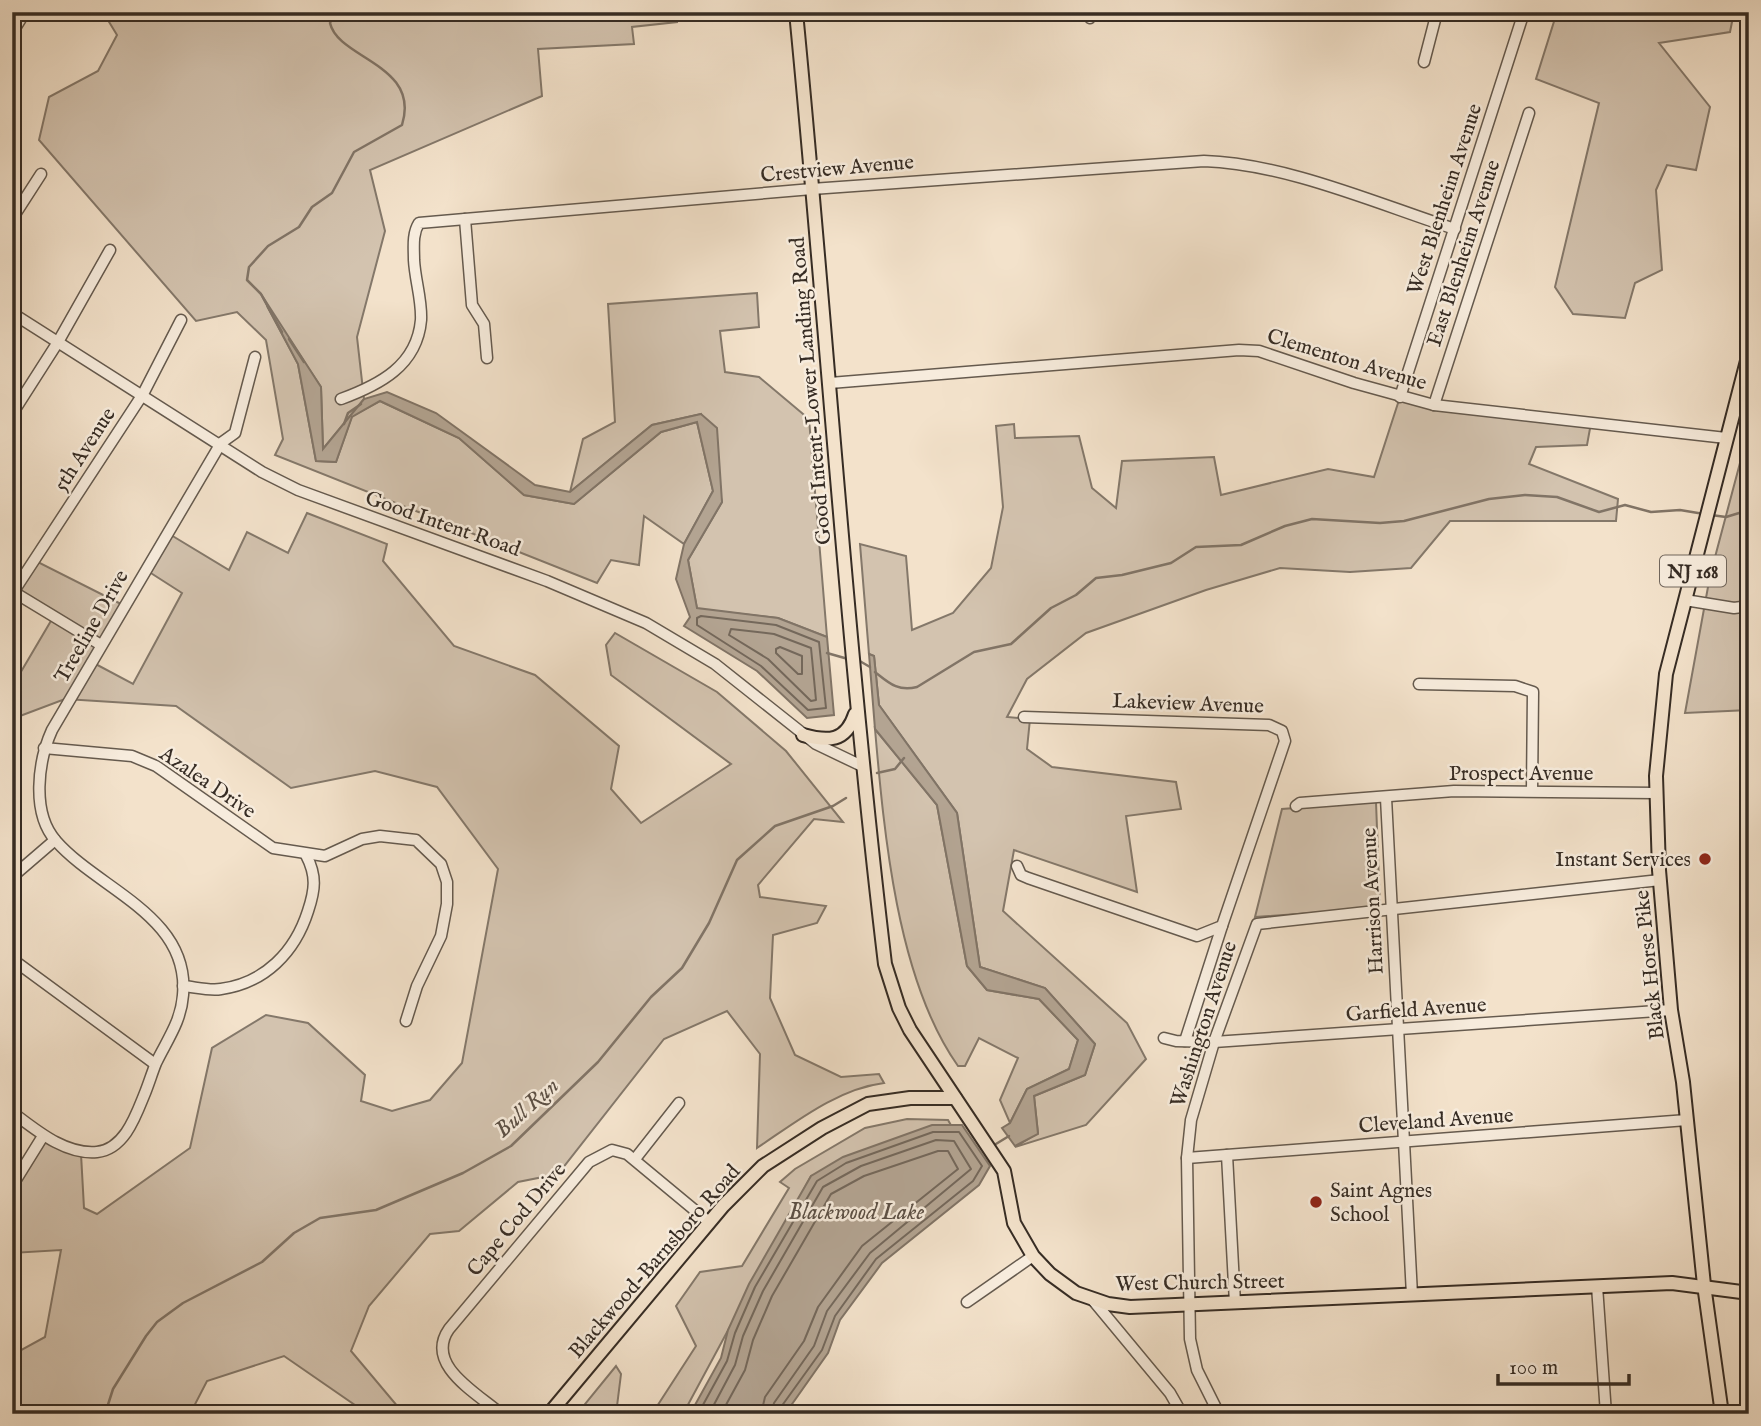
<svg xmlns="http://www.w3.org/2000/svg" width="1761" height="1426" font-family="'IM FELL English',serif">
<rect width="100%" height="100%" fill="#f3e2cb"/>
<filter id="stains"><feTurbulence type="fractalNoise" baseFrequency=".00286" numOctaves="4"/><feColorMatrix values="0 0 0 0 .2 0 0 0 0 .09 0 0 0 0 .02 0 0 0 .5 -.17"/></filter>
<radialGradient id="worn" r=".72"><stop offset=".6" stop-color="#630" stop-opacity="0"/><stop offset="1" stop-color="#630" stop-opacity=".3"/></radialGradient>
<g fill="#d3c3af" stroke="#84786a" stroke-width="2">
<path d="M103 12H676L677 22 632 27 634 44 538 49 542 96 370 170 385 231 357 337 364 399 323 449 321 387 267 306 298 364 316 461 336 462 352 416 380 401 459 438 524 495 574 504 661 432 697 422 713 491 684 544 644 516 639 565 611 560 597 583 275 455 283 439 266 340 237 312 196 321 39 140 49 97 98 71 117 35Z"/>
<path d="M1557 12H1734L1730 32 1659 43 1710 107 1696 170 1667 165 1656 190 1662 270 1635 283 1625 318 1573 314 1555 287 1599 103 1536 79Z"/>
<path d="M757 293 759 327 720 331 725 372 759 377 809 419 827 637 778 618 697 609 688 560 722 502 701 414 652 425 570 492 583 439 615 422 608 304Z"/>
<path d="M1399 400 1591 423 1587 445 1536 447 1529 464 1618 499 1616 521H1450L1411 568 1350 572 1280 568 1206 590 1086 633 1027 679 1007 717 1030 719 1027 749 1052 767 1176 782 1181 809 1126 816 1137 892 1014 850 1003 911 1127 1023 1146 1059 1086 1125 1015 1147 1038 1133 1034 1096 1085 1075 1095 1044 1045 988 980 967 957 813 879 705 874 656 869 654 860 544 906 556 912 630 953 613 991 568 1003 507 996 426 1014 424 1015 438 1079 436 1092 488 1116 508 1122 461 1214 457 1221 495 1328 469 1374 477Z"/>
<path d="M1749 429V710L1685 713 1710 576Z"/>
<path d="M307 513 387 544 383 561 454 646 535 675 619 746 611 789 641 823 731 764 611 675 606 645 615 633 717 692 786 751 843 822 814 819 758 885 760 897 826 906 817 923 773 935 770 998 795 1055 841 1077 879 1074 884 1083C837 1089 796 1122 757 1148L760 1054 727 1011 664 1039 558 1174 518 1182 459 1231 430 1234 369 1306 351 1351 404 1414H368L284 1356 207 1381 190 1414H12V1355L45 1337 61 1250 12 1253V1183L42 1139 81 1154 84 1208 97 1214 190 1148 212 1048 266 1015 308 1023 365 1075 361 1101 392 1111 430 1100 462 1063 498 869 437 787 375 771 291 788 176 706 65 699 12 719V687L55 614 15 587 32 559 121 604 88 660 133 684 182 593 143 568 166 532 229 570 247 532 288 553Z"/>
<path d="M875 729 937 805 967 966 987 990 1039 999 1078 1040 1069 1069 1027 1089 1010 1123 1000 1100 1018 1058 979 1038 965 1066H958C897 980 884 833 875 729Z"/>
<path d="M1376 802 1380 908 1255 917 1282 809Z"/>
<path d="M907 1119 948 1120 952 1127 811 1176 683 1414H652L696 1346 676 1306 700 1272 742 1266 789 1188 780 1182 795 1169 865 1128Z"/>
<path d="M616 1366 621 1374 616 1414H597L585 1404Z"/>
</g>
<g fill="#b3a492" stroke="#817466" stroke-width="2">
<path d="M261 294 321 387 323 449 364 399 387 392 436 413 535 485 570 492 652 425 701 414 717 428 722 502 688 560 697 608 778 618 827 637 834 715 807 718 757 671 684 626 690 617 676 579 684 544 713 491 697 422 661 432 574 504 524 495 459 438 380 401 352 417 336 462 316 461 298 364Z"/>
<path d="M869 654 874 656 879 705 957 813 980 967 1045 988 1095 1044 1085 1075 1034 1096 1038 1134 1015 1146 1002 1128 1010 1123 1027 1089 1069 1069 1078 1040 1039 999 987 990 967 966 937 805 875 729Z"/>
<path d="M932 1125H962L990 1166 979 1185 882 1263 840 1320 828 1353 785 1414H690L721 1358 728 1330 749 1284 811 1176 843 1157Z"/>
</g>
<g fill="none" stroke-linecap="round" stroke-linejoin="round">
<g stroke="#74685b" stroke-width="2">
<path d="M701 616 776 625 819 642 826 708 808 710 761 666 697 625V618Z"/>
<path d="M731 629 774 634 811 648 816 700 811 701 768 659 729 635Z"/>
<path d="M780 647 802 656V674H798L776 653V649Z"/>
<path d="M698 1414 727 1361 735 1333 755 1287 817 1181 846 1163 933 1132H959L982 1166 973 1181 876 1259 835 1316 822 1350 781 1407 780 1414"/>
<path d="M709 1414 735 1365 743 1336 763 1291 823 1187 861 1166 936 1140 954 1141 971 1169 870 1253 827 1311 814 1346 774 1403 771 1414"/>
<path d="M721 1414 745 1370 753 1340 772 1296 831 1194 864 1176 938 1151H948L958 1169 862 1246 818 1307 804 1341 765 1397 761 1414"/>
</g>
<g stroke="#817466" stroke-width="2.5">
<path d="M282 332 261 294 247 280 249 267 268 246 299 227 312 207 332 193 354 152 402 125C421 64 338 59 330 23L335 12"/>
<path d="M289 339 304 362"/>
<path d="M344 424 348 413 361 404"/>
<path d="M1711 515 1726 517 1749 510"/>
<path d="M827 653 848 659"/>
<path d="M858 660 870 667"/>
<path d="M875 672C889 683 898 692 917 687L974 652 1011 644 1051 608 1076 595 1096 578 1122 575 1171 563 1196 547 1241 545 1285 526 1312 519 1380 523 1404 521 1489 499 1525 495 1557 497 1599 512 1625 505 1651 512 1680 510 1704 514"/>
<path d="M877 773 895 769 904 758"/>
<path d="M991 1147 1009 1136"/>
<path d="M105 1414 113 1389 146 1336 157 1322 183 1303 262 1262 294 1233 320 1218 376 1210 463 1173 511 1146 598 1062 651 997 682 968 709 923 737 860 775 826 833 806 846 798"/>
</g>
<g stroke="#655a4e" stroke-width="13">
<g id="minor">
<path d="M1090 18 1091 12"/>
<path d="M12 33 25 12"/>
<path d="M1424 62 1437 12"/>
<path d="M12 219 41 174"/>
<path d="M465 219 472 305 484 324 487 358"/>
<path d="M12 313 262 472 298 490 547 581 646 623 715 664 816 744 862 766"/>
<path d="M830 383 1239 350 1259 351 1354 383 1434 405 1726 438"/>
<path d="M1400 397 1524 12"/>
<path d="M341 399C379 385 417 366 421 320 422 300 415 280 414 260 414 248 412 234 419 223L812 189 1204 161C1287 164 1375 203 1455 229"/>
<path d="M1434 405 1529 113"/>
<path d="M12 414 58 342 110 250"/>
<path d="M12 591 101 645"/>
<path d="M12 594 143 394 181 320"/>
<path d="M1685 600 1734 608 1749 606"/>
<path d="M1419 684 1515 686 1533 692 1532 791"/>
<path d="M44 748 132 756 156 766 273 848 325 856 362 839 380 836 416 840 441 864 447 882V904L441 936 417 986 406 1021"/>
<path d="M1386 798 1412 1295"/>
<path d="M1296 806 1300 803 1454 791 1656 793"/>
<path d="M1017 866 1021 875 1028 878 1197 936 1222 926 1285 741 1282 731 1269 725 1024 717"/>
<path d="M12 877 55 840"/>
<path d="M12 959 155 1064"/>
<path d="M183 986C195 987 209 991 221 989 265 983 295 952 308 911 315 890 317 876 306 855"/>
<path d="M1164 1038 1176 1041 1214 1042 1671 1010"/>
<path d="M1185 1041 1222 926"/>
<path d="M12 1112C36 1130 65 1155 97 1152 125 1149 136 1115 145 1093 149 1083 152 1073 156 1063 167 1040 181 1022 183 995 190 916 99 890 56 841 31 813 38 761 52 730L221 443 235 433 255 357"/>
<path d="M1227 1155 1235 1303"/>
<path d="M1187 1158 1687 1120"/>
<path d="M635 1159 679 1103"/>
<path d="M12 1186 43 1136"/>
<path d="M1597 1286 1606 1414"/>
<path d="M1092 1299 1170 1393 1182 1414"/>
<path d="M967 1302 1033 1256"/>
<path d="M501 1414C477 1393 424 1365 449 1329L589 1162 612 1150 627 1154 709 1222"/>
<path d="M1219 1414 1197 1370 1190 1339 1187 1158 1191 1120 1214 1042 1257 924 1660 880"/>
</g>
</g>
<g stroke="#362c24" stroke-width="16">
<g id="major">
<path d="M796 12C827 330 847 648 885 964L899 1008 910 1030 1004 1171 1014 1223 1033 1256 1050 1274 1076 1293 1108 1304 1130 1307 1672 1283 1749 1293"/>
<path d="M803 735C828 742 846 742 855 714"/>
<path d="M549 1414 723 1206 763 1166 822 1128 868 1104 910 1098H955"/>
<path d="M1722 1414 1704 1285 1683 1082 1671 1010 1659 870 1656 776 1666 674 1749 353"/>
</g>
</g>
<use href="#minor" stroke="#f7ecdd" stroke-width="10"/>
<use href="#major" stroke="#f3e2cb" stroke-width="12"/>
</g>
<g fill="#8f2418" stroke="#f7ecdd" stroke-width="2.5">
<circle cx="1705" cy="859" r="7"/>
<circle cx="1316" cy="1202" r="7"/>
</g>
<g text-anchor="middle" stroke-width="5" stroke-linejoin="round" paint-order="stroke">
<rect fill="#f7ecdd" stroke="#70665c" stroke-width="2" x="1660" y="555.5" width="66" height="31" rx="5"/>
<g font-size="19" font-weight="bold" fill="#362c24">
<text x="1693" y="578">NJ 168</text>
</g>
<g font-size="21" fill="#362c24" stroke="#f7ecdd">
<text transform="translate(837 168) rotate(-5)" y="7">Crestview Avenue</text>
<text transform="translate(1444 199) rotate(-72)" y="7">West Blenheim Avenue</text>
<text transform="translate(1463 253) rotate(-72)" y="7">East Blenheim Avenue</text>
<text transform="translate(1347 359) rotate(17)" y="7">Clementon Avenue</text>
<text transform="translate(810 391) rotate(-95)" y="7">Good Intent-Lower Landing Road</text>
<text transform="translate(84 449) rotate(-57)" y="7">5th Avenue</text>
<text transform="translate(443 523) rotate(19)" y="7">Good Intent Road</text>
<text transform="translate(91 626) rotate(-60)" y="7">Treeline Drive</text>
<text transform="translate(1188 703) rotate(2)" y="7">Lakeview Avenue</text>
<text x="1521" y="780">Prospect Avenue</text>
<text transform="translate(208 782) rotate(34)" y="7">Azalea Drive</text>
<text transform="translate(1372 901) rotate(-93)" y="7">Harrison Avenue</text>
<text transform="translate(1649 965) rotate(-96)" y="7">Black Horse Pike</text>
<text transform="translate(1416 1009) rotate(-4)" y="7">Garfield Avenue</text>
<text transform="translate(1203 1024) rotate(-72)" y="7">Washington Avenue</text>
<text transform="translate(1436 1120) rotate(-4)" y="7">Cleveland Avenue</text>
<text transform="translate(516 1219) rotate(-50)" y="7">Cape Cod Drive</text>
<text transform="translate(654 1261) rotate(-49)" y="7">Blackwood-Barnsboro Road</text>
<text transform="translate(1200 1282) rotate(-1)" y="7">West Church Street</text>
</g>
<g font-size="21" fill="#362c24" stroke="#f7ecdd" text-anchor="end">
<text x="1691" y="866">Instant Services</text>
<text x="1330" y="1197" text-anchor="start">Saint Agnes<tspan x="1330" dy="24">School</tspan></text>
</g>
<g font-size="23" font-style="italic" fill="#5c5045" stroke="#f7ecdd">
<text transform="translate(526 1107) rotate(-42)" y="8">Bull Run</text>
<text x="856" y="1219">Blackwood Lake</text>
</g>
</g>
<rect width="1761" height="1426" fill="none" stroke="#f3e2cb" stroke-width="42"/>
<rect x="14" y="14" width="1733" height="1398" fill="none" stroke="#362c24" stroke-width="3.5"/>
<rect x="21" y="21" width="1719" height="1384" fill="none" stroke="#362c24" stroke-width="2"/>
<path d="M1498 1374v10h131v-10" fill="none" stroke="#362c24" stroke-width="3.5"/>
<text x="1509" y="1374" font-size="21" fill="#362c24" stroke="#f7ecdd" stroke-width="5" paint-order="stroke">100 m</text>
<rect width="100%" height="100%" filter="url(#stains)"/>
<rect width="100%" height="100%" fill="url(#worn)"/>
</svg>
